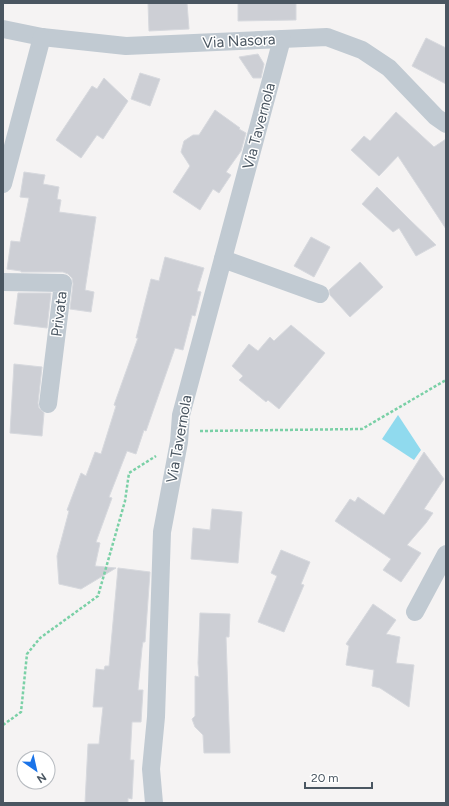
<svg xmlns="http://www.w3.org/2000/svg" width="449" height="806" font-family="Figtree,sans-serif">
<rect width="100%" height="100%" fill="#f5f3f3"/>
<path fill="#90daee" d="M398 415 421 450 414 460 382 439Z"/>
<g fill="#cdcfd5" stroke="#d7d9de">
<path d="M148 3H187L189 29 149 31Z"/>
<path d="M238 3H296V20L238 21Z"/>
<path d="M426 38 446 48V84L412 66Z"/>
<path d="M258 54 264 64 261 78H253L239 57Z"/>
<path d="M140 73 160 79 150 106 131 99Z"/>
<path d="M104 78 128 101 103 139 97 135 81 158 56 140 92 86 97 89Z"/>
<path d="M215 110 240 128 239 129 246 133 241 151 226 172 231 175 219 193 213 189 200 210 173 192 190 166 181 152 184 141 193 135H199Z"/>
<path d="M396 112 434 147 446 139V229L398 156 379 176 351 150 364 136 370 141Z"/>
<path d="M24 172 45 175 43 184 59 187 57 199 61 200 59 212 96 217 85 290 94 292 91 312 70 309 73 284 72 278 68 274 63 272H21V271L7 269 11 241 20 242 29 198 20 197Z"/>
<path d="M377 187 410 220 436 245 416 256 399 228 393 232 362 204Z"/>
<path d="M311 237 330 247 314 277 294 266Z"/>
<path d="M165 257 204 268 197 291 201 292 195 316 192 315 183 350 175 348 146 431 144 430 136 454 127 451 109 497 112 498 96 542 100 543 95 566 116 568 81 589 59 584 57 556 69 511 67 510 81 473 86 476 95 452 101 454 116 406 114 405 138 338H136L151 279 159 281Z"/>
<path d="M360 262 383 287 350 317 330 295 329 290Z"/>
<path d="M18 293H51L47 328 14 324Z"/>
<path d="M291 325 325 353 279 409 268 400 266 402 239 380 243 376 232 366 249 344 258 351 270 337 274 341Z"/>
<path d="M14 364 42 367 38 403 39 408 44 413 42 436 10 433Z"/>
<path d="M424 452 444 479 424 509 433 513 426 523 407 545 421 553 401 582 383 570 391 559 335 521 350 499 355 502 358 497 384 515Z"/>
<path d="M212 509 242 512 238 563 191 559 193 528 210 530Z"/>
<path d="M281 550 310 562 301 584 304 585 284 632 258 622 277 576 271 573Z"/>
<path d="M118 568 150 572 145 642H143L142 648 138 690H143L141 722H132L130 760H134L132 799 128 798V803H85L88 744H99L103 707H93L96 669 104 670 105 666H109Z"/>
<path d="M373 604 396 620 386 634 400 637 396 663 414 665 409 707 380 688 372 686 374 670 346 665 349 646 346 644Z"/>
<path d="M200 613 230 614 229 637H226L230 753H204L203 735 195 727 192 719 195 716V676L199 677 198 663Z"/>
</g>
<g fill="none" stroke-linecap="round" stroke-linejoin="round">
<g stroke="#7ad0a6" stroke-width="2.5" stroke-dasharray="3 2" stroke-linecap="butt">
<path d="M200 431 362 429 446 380"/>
<path d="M3 725 21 712 27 654 40 638 98 596 125 501 129 473 156 456"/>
</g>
<g stroke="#c1cad2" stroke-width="18">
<path d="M3 29 42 37 126 46 327 37 362 50 389 68 436 117 446 124"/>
<path d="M3 184 42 37"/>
<path d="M223 259 320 294"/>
<path d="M3 282 63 283 48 404"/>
<path d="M415 612 446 554"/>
<path d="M154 803 151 769 156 717 162 532 179 442 181 415 282 39"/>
</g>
</g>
<g text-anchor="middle" stroke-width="3" stroke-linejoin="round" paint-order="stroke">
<g font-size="15" fill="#4a5661" stroke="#fff">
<text transform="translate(239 41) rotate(-3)" y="5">Via Nasora</text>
<text transform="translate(259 126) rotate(-75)" y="5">Via Tavernola</text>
<text transform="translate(59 314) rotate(-83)" y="5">Privata</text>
<text transform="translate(179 439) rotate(-80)" y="5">Via Tavernola</text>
</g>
</g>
<rect width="449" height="806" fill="none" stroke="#4a5661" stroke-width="8"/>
<g transform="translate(36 770) rotate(146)"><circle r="19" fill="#ffffff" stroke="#b7bbc0"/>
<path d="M0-3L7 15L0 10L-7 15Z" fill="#1a73e8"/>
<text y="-6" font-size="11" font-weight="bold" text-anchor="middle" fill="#4a5661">N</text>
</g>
<path d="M305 782v6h67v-6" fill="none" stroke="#4a5661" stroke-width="2"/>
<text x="311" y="782" font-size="12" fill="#4a5661" stroke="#ffffff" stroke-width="3" paint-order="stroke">20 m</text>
</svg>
